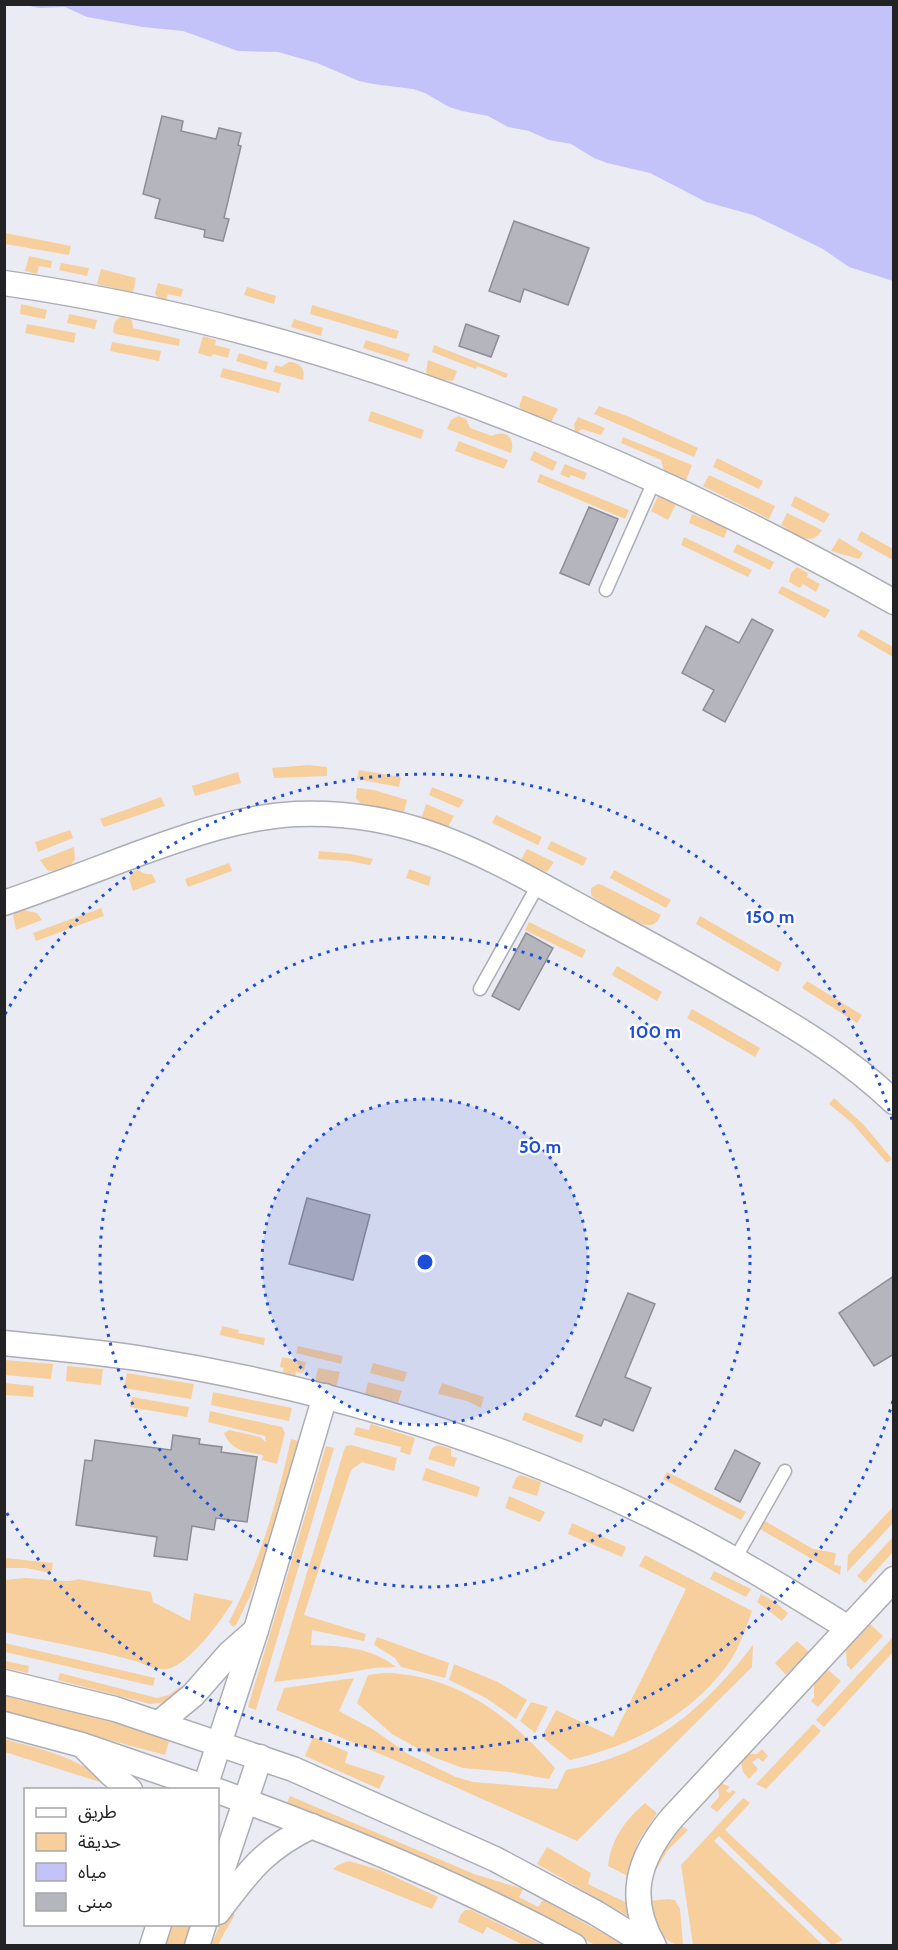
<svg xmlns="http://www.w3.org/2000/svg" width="898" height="1950" font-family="Cabin,'Noto Sans Arabic',sans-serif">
<rect width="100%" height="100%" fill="#ebebf4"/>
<g fill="#f7cf9d">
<path d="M5 233 71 246 69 255 5 244Z"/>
<path d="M29 256 52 261 51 268 39 266 37 274 25 271Z"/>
<path d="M61 263 89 268 87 276 59 270Z"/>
<path d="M101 269 136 278 133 293 97 284Z"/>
<path d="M158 283 183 289 181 297 168 294 166 300 157 297 155 293Z"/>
<path d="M247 287 276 296 274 304 244 295Z"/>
<path d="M21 304 47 310 45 319 20 314Z"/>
<path d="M312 305 399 331 396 339 310 314Z"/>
<path d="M69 314 97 320 95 329 67 323Z"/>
<path d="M122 317 132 320 133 328 180 339 179 346 116 334 113 332C114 325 114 319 122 317Z"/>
<path d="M294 319 323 328 321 336 291 327Z"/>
<path d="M27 324 76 333 74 343 25 333Z"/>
<path d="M203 336 216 340 215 345 230 349 228 358 213 354 211 357 198 353Z"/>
<path d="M366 340 410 354 407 362 363 348Z"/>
<path d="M112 342 161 351 159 361 110 351Z"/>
<path d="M434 345 508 374 506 378 477 366 476 369 432 352Z"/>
<path d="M239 353 268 362 266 370 236 361Z"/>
<path d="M428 360 457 371 453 381 430 378 426 372Z"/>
<path d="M289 362C300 362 306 369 303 380L273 372 276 365 281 367Z"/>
<path d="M223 368 281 383 279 393 220 377Z"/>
<path d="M523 395 558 409 551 422 523 412 519 406Z"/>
<path d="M599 406 627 416 698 448 694 457 594 414Z"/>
<path d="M371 411 424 430 421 439 368 421Z"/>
<path d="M458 416 466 419 470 428 492 436C506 429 516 438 511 453L447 429 451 420Z"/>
<path d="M578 417 605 428 601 435 582 429 578 432 575 431 574 425Z"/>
<path d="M623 437 692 465 686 480 664 471 661 460 621 443Z"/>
<path d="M459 441 508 460 504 469 455 451Z"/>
<path d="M534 451 557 462 553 471 530 460Z"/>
<path d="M717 458 763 481 759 489 713 467Z"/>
<path d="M565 464 587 473 584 480 571 475 569 478 560 474Z"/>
<path d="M540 474 629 510 625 519 537 482Z"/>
<path d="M709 475 775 506 769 519 703 486Z"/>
<path d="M658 496 676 504 668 520 651 511Z"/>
<path d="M795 496 830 514 824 523 791 506Z"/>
<path d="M787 513 822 530C811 549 794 533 781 525Z"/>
<path d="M692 514 728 528 724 538 689 523Z"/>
<path d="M861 531 893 549V560L857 540Z"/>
<path d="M684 537 752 570 748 577 681 545Z"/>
<path d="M839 538 863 553 859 559 831 551Z"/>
<path d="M737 544 774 562 770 570 733 552Z"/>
<path d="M797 567 808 573 807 577 820 584 816 592 803 584 800 588 789 582 791 573Z"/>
<path d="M782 586 830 610 825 618 778 593Z"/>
<path d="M861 629 893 647V657L857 636Z"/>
<path d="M309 765 327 767V776L274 778 272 768Z"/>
<path d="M359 770 401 777 399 787 357 779Z"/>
<path d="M238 772 241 783 195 796 192 786Z"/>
<path d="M432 787 464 800 459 808 429 795Z"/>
<path d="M357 788 374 790 407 800 404 812 361 804 356 798Z"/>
<path d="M161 797 165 806 104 827 100 819Z"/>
<path d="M426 804 454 816 448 827 421 819Z"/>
<path d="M496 815 542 837 538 845 492 823Z"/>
<path d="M70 830 73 838 38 852 35 842Z"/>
<path d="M551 841 587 858 583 866 547 849Z"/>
<path d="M74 847 75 859C70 869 57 873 47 870L40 860Z"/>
<path d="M527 849 554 862 547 872 520 862Z"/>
<path d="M319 851 352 854 373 859 370 865 349 861 318 859Z"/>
<path d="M229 863 232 871 188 887 185 879Z"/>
<path d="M409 869 431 877 429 886 406 878Z"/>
<path d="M137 870 146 874H152L156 882 133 891 129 879 133 871Z"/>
<path d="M614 870 671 900 666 908 610 878Z"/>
<path d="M598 884 602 885 661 915C659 919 656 924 651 925 641 928 604 904 594 898L591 895V888Z"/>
<path d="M101 908 104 916 36 941 33 933Z"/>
<path d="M20 909 37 913 42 920 16 930 13 915Z"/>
<path d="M700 916 782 963 778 972 696 924Z"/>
<path d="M529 922 586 950 582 958 525 930Z"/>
<path d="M617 966 662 992 657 1001 612 975Z"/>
<path d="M807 981 862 1015 857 1023 802 988Z"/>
<path d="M692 1009 760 1048 755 1057 687 1018Z"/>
<path d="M834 1098 864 1125 892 1159 887 1163 851 1122 829 1104Z"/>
<path d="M222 1326 239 1330 238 1333 265 1338 264 1345 220 1335Z"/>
<path d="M298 1346 343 1356 341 1364 296 1353Z"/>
<path d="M282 1357 306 1362 303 1373 296 1372 295 1377 282 1374 284 1368 280 1367Z"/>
<path d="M4 1360 53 1364 51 1379 5 1375Z"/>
<path d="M373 1363 407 1372 404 1382 370 1373Z"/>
<path d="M67 1366 103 1369 101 1385 66 1381Z"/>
<path d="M318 1368 340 1372 336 1387 315 1382Z"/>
<path d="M127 1373 194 1384 191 1399 124 1388Z"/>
<path d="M368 1382 402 1391 398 1403 365 1394Z"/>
<path d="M4 1383 34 1386 33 1397 5 1395Z"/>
<path d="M442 1383 484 1397 481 1408 467 1401 438 1394Z"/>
<path d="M213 1392 292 1408 289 1421 211 1405Z"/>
<path d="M132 1397 189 1407 187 1417 130 1407Z"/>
<path d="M210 1411 282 1427 285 1433 277 1464 262 1460 263 1455C246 1452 231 1451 224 1433L229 1430 260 1437 266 1442 265 1436 208 1422Z"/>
<path d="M525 1412 584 1435 581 1443 522 1420Z"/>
<path d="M371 1424 415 1438 410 1455 400 1452 401 1447 354 1435 356 1427 369 1430Z"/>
<path d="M291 1439 298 1441 273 1535 250 1596 236 1625 233 1627 229 1622C259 1564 277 1503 291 1439Z"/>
<path d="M351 1445 397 1458 394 1471 362 1462 351 1470 304 1615 366 1634 364 1641 312 1630 311 1645C341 1646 371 1647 396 1667L373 1668 340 1674 274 1682 344 1450 346 1446Z"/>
<path d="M438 1445 451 1449V1456L457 1458 454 1467 428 1459 432 1448Z"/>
<path d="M326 1446 334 1448 256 1710 248 1707Z"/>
<path d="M426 1468 480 1487 477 1497 422 1480Z"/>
<path d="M667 1472 746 1512 741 1520 663 1479Z"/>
<path d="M520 1475 541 1482 537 1496 512 1488 516 1478Z"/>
<path d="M509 1496 545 1512 540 1522 505 1508Z"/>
<path d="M893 1507V1523L847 1572 848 1555Z"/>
<path d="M765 1521 813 1549 836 1553 834 1565 841 1566 840 1575 760 1529Z"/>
<path d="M572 1523 626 1547 622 1557 568 1534Z"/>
<path d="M892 1538 893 1552 865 1583 857 1576Z"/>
<path d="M645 1555 752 1611C746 1627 741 1643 732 1658 696 1713 633 1746 570 1760L542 1737 556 1710 613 1737 686 1589 639 1566Z"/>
<path d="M5 1558 53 1563 51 1573 26 1568H5Z"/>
<path d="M714 1571 751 1589 746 1597 710 1579Z"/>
<path d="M24 1578C38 1578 68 1584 78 1579L151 1592 153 1602 190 1621 194 1593 233 1601C221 1621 193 1659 171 1668 160 1672 146 1665 135 1661 93 1649 48 1642 5 1632V1580Z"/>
<path d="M761 1594 775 1602 788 1613 782 1621 757 1602Z"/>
<path d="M870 1624 883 1636 851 1670 847 1665 846 1650Z"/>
<path d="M377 1637 449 1663 445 1678 401 1667 395 1658 374 1645Z"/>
<path d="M893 1637V1652L824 1727 816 1720Z"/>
<path d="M797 1641 809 1652 786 1675 775 1663Z"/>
<path d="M5 1643 155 1678 153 1686 5 1652Z"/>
<path d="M753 1645 752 1667 577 1841 392 1759 276 1710 284 1688 354 1678 339 1711 374 1730 408 1754 456 1777 473 1782 557 1789 566 1770C649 1756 704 1709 753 1645Z"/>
<path d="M5 1661 29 1666 28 1673 5 1668Z"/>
<path d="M454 1664 498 1682 527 1700 516 1719 486 1698 449 1680Z"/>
<path d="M828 1670 841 1681 818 1707 811 1701 814 1697V1684Z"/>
<path d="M60 1673 157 1698 169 1695 180 1687 184 1688 168 1702 150 1704 58 1680Z"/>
<path d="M384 1673C456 1674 510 1716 555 1768L549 1779 509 1772 463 1768 433 1757 392 1734 357 1703 368 1675Z"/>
<path d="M4 1696 82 1714 170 1738 165 1755 5 1712Z"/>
<path d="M531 1702 548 1707 535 1733 520 1721Z"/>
<path d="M813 1724 821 1731 766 1789 756 1784Z"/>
<path d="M313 1737 348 1752 345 1763 385 1776 379 1789 305 1756Z"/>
<path d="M4 1739C41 1749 73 1756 103 1779V1783L5 1752Z"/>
<path d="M762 1749 768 1756 763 1762 758 1758 752 1762 758 1769 749 1779 743 1772 741 1762 748 1754H757Z"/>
<path d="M721 1783 730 1787 726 1791 729 1793 733 1790 736 1792 717 1812 710 1807 719 1797 718 1785Z"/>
<path d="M290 1796 474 1874 523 1889 519 1897 538 1907 543 1900 624 1945H595L516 1901 487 1887 286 1805Z"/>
<path d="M743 1798 750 1803 725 1830 843 1940 832 1945 719 1836 714 1841 823 1945H693L681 1865Z"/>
<path d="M645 1803 657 1813 638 1842 628 1876 608 1866C611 1840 625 1820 645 1803Z"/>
<path d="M682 1826 688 1830 667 1851 652 1877 651 1862 670 1837Z"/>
<path d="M547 1847 591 1873 588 1884 629 1904 628 1916 537 1864Z"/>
<path d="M349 1861 380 1870 438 1897 432 1909 333 1869 338 1865Z"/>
<path d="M669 1899 675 1900 680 1909 683 1945C660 1945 653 1920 648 1901Z"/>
<path d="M465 1910H471L543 1945H523L487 1927 483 1934 458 1922 461 1914Z"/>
<path d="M229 1911 235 1915 223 1935 218 1945H211L222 1921Z"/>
<path d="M170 1925H197L190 1945 163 1946Z"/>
</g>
<path fill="#c3c3f9" d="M25 5H893V281L849 267 823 249 753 215 706 202 650 173 607 163 594 158 571 144 549 140 529 131 508 127 488 116 462 111 449 107 425 93 413 89 373 84 359 81 317 63 278 52 238 51 183 31 143 27 87 17 65 7 39 8Z"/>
<g fill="#b5b5be" stroke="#8d8d95" stroke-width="1.5">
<path d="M162 116 183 121 181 131 216 139 219 128 241 133 238 145 241 146 224 218 229 219 223 241 204 237 205 230 155 218 160 199 143 194Z"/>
<path d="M514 221 589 248 568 305 524 289 520 302 489 291Z"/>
<path d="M466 324 499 336 491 357 459 346Z"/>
<path d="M589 507 618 519 589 585 560 573Z"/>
<path d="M752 619 773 630 725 722 703 710 714 690 682 673 706 626 739 643Z"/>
<path d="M526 933 553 948 519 1010 492 996Z"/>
<path d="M307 1198 370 1215 353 1280 289 1264Z"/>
<path d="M894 1276V1354L874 1366 839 1313Z"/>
<path d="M628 1293 655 1304 625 1377 651 1388 633 1431 604 1419 601 1426 576 1416Z"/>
<path d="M173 1435 200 1439 199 1444 222 1447 221 1452 257 1457 247 1522 216 1518 214 1530 192 1526 187 1560 154 1556 157 1537 76 1525 85 1460 92 1461 95 1440 171 1450Z"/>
<path d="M735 1450 760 1463 740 1502 715 1489Z"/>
</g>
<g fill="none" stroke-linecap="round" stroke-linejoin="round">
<g stroke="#acadb5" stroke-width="15">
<g id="service">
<path d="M606 590 655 479"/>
<path d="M480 989 538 885"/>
<path d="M735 1559 785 1471"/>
</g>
</g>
<g stroke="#acadb5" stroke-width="27">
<g id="minor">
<path d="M4 283C319 328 618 447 894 602"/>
<path d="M4 903C51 887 97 869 143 852 193 834 242 817 295 814 341 812 388 819 431 834 491 855 547 889 603 919 652 945 701 972 749 1000 801 1030 850 1060 894 1102"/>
<path d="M4 1343C51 1348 98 1352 144 1359 319 1387 492 1438 652 1516 720 1549 784 1588 848 1628"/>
<path d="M4 1682 115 1709 293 1769 495 1859 596 1913 650 1946"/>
<path d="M159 1723 193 1695 230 1653 256 1630"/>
<path d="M4 1724 82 1745 213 1790"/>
<path d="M84 1747 111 1774 130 1790"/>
<path d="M204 1790 256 1630 325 1396"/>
<path d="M218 1791C339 1835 460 1884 574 1946"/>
<path d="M218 1883 260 1757"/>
<path d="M218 1912C249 1871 264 1849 312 1826"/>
<path d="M152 1946 159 1924"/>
<path d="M197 1946 204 1924"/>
<path d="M654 1946C626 1898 638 1859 671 1819L894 1579"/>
</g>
</g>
<use href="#service" stroke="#fff" stroke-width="12"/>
<use href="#minor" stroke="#fff" stroke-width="24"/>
</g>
<circle cx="425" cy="1262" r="163" fill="#1d4ed8" fill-opacity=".12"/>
<g fill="none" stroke="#1d4ed8" stroke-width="3" stroke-dasharray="3 6">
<circle cx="425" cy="1262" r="163"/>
<circle cx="425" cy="1262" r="325"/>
<path d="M893 1401A488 488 0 0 1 5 1510M5 1014A488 488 0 0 1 893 1123"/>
</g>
<circle cx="425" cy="1262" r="9" fill="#1d4ed8" stroke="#fff" stroke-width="3"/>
<g font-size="18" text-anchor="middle" font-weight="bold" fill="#1d4ed8" stroke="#fff" stroke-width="4.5" stroke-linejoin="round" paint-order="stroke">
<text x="770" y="923">150 m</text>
<text x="655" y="1038">100 m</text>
<text x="540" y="1153">50 m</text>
</g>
<rect width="898" height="1950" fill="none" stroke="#232326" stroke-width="12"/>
<rect x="24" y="1788" width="195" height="138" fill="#ffffff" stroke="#a7a7a8" stroke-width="1.5"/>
<rect x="36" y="1808" width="30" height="9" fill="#ffffff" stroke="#a7a7a8" stroke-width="1.5"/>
<text x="78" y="1818" font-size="18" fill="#232326">طريق</text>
<rect x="36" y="1833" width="30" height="18" fill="#f7cf9d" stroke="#a7a7a8" stroke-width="1.5"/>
<text x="78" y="1848" font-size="18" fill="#232326">حديقة</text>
<rect x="36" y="1863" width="30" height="18" fill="#c3c3f9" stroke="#a7a7a8" stroke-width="1.5"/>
<text x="78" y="1878" font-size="18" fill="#232326">مياه</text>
<rect x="36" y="1893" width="30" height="18" fill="#b5b5be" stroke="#a7a7a8" stroke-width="1.5"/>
<text x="78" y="1908" font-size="18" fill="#232326">مبنى</text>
</svg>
